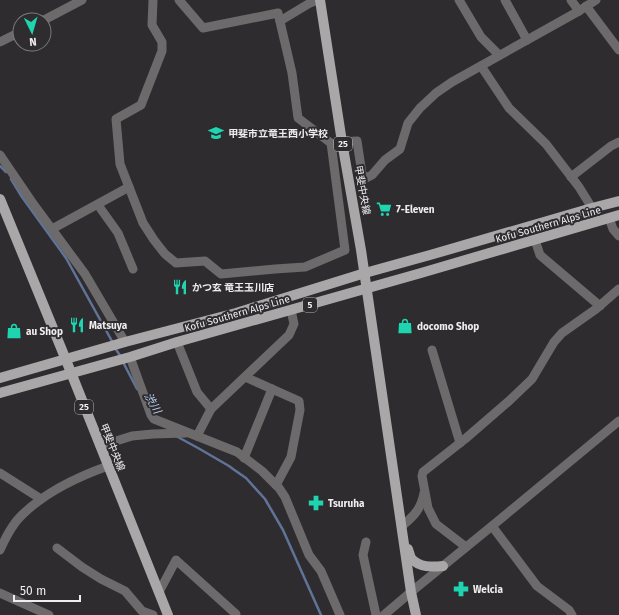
<svg xmlns="http://www.w3.org/2000/svg" width="619" height="615" font-family="'Fira Sans','Noto Sans JP',sans-serif">
<rect width="100%" height="100%" fill="#2e2c2f"/>
<g fill="none" stroke-linecap="round" stroke-linejoin="round">
<g stroke="#5f7498" stroke-width="2.5">
<path d="M0 166 6 172"/>
<path d="M11 179 22 197 66 258 113 343"/>
<path d="M115 348 121 357"/>
<path d="M123 362 137 389"/>
<path d="M176 436 198 448 229 466 233 469 246 478 265 499 283 530 321 615"/>
</g>
<g stroke="#6c6a6b" stroke-width="9">
<path d="M153 0 152 25 162 42V51L141 105 116 119 120 164 143 223 154 240 165 254 176 263 205 261 221 274 275 269 305 267 345 250 331 143"/>
<path d="M179 0 203 28 278 13 292 73 298 118 336 147"/>
<path d="M459 0 481 37 499 55"/>
<path d="M505 0 527 40"/>
<path d="M571 0 579 11"/>
<path d="M586 6 619 50"/>
<path d="M44 20 82 0"/>
<path d="M280 21 310 3 317 0"/>
<path d="M0 42 20 32"/>
<path d="M481 66 509 108 546 144 579 187 592 208"/>
<path d="M342 142 357 141 362 174 366 178 372 175 385 160 400 149 408 123 420 108 436 93 452 82 579 11 596 0"/>
<path d="M0 155 34 205 85 274 125 342"/>
<path d="M571 177 611 146 619 142"/>
<path d="M98 205 118 233 133 269"/>
<path d="M609 218 613 229 619 236"/>
<path d="M52 229 129 187"/>
<path d="M535 240 540 255 600 306"/>
<path d="M177 342 197 392 211 409"/>
<path d="M432 350 460 443"/>
<path d="M130 357 151 415 154 419 237 452 262 471 279 488 285 497 309 555 321 571 340 615"/>
<path d="M245 377 299 401 300 410 291 457 276 485"/>
<path d="M197 436 211 409 289 335 294 324 291 310"/>
<path d="M100 446 132 436 153 434 186 433"/>
<path d="M244 458 272 389"/>
<path d="M0 473 41 499"/>
<path d="M402 526C414 516 421 509 424 493"/>
<path d="M492 526 537 586 569 610 572 615"/>
<path d="M366 542 363 555 376 615"/>
<path d="M466 547 436 524 428 508 422 476 423 472 465 439 509 401 532 379 554 342 562 333 596 309 619 289"/>
<path d="M57 548 82 567 101 579 125 591 142 611 153 615"/>
<path d="M0 550C4 541 9 531 15 523 17 520 20 517 23 514 47 491 77 477 108 466"/>
<path d="M159 592 176 560 236 614"/>
<path d="M0 593 49 615"/>
<path d="M384 615 411 592 492 526 619 421"/>
</g>
<g stroke="#a9a7a8" stroke-width="10">
<path d="M320 0 342 142 361 250 411 592 416 615"/>
<path d="M0 199 66 360 168 615"/>
<path d="M0 378 125 342 236 313 365 273 430 255 592 208 619 201"/>
<path d="M0 393 130 357 177 342 421 273 619 215"/>
<path d="M408 549C409 552 410 556 411 558 419 568 433 567 443 566"/>
</g>
</g>
<defs>
<g id="school-bare" transform="scale(1.2)"><path d="M0-5L7-2L0 1L-7-2ZM-4 1L0 2.5L4 1V4Q0 6-4 4Z" fill="#1fd5b0" stroke="#2e2c2f" stroke-width="2.5" paint-order="stroke"/></g>
<g id="supermarket-bare" transform="scale(1.2)"><path d="M-6-5.5h2.5l.6 2H6L4.5 2H-2.5L-4.4-4H-6ZM-1.5 3.2a1.3 1.3 0 1 0 .1 0ZM3 3.2a1.3 1.3 0 1 0 .1 0Z" fill="#1fd5b0" stroke="#2e2c2f" stroke-width="2.5" paint-order="stroke"/></g>
<g id="restaurant-bare" transform="scale(1.2)"><path d="M-5-6h1v4h1v-4h1v4h1v-4h1v5L-1.5 .5V6h-2V.5L-5-1ZM5-6V6H3V1.5H1.5Q1.5-4 5-6Z" fill="#1fd5b0" stroke="#2e2c2f" stroke-width="2.5" paint-order="stroke"/></g>
<g id="shop-bare" transform="scale(1.2)"><path d="M-5-2.5h2.3a2.7 3.5 0 0 1 5.4 0H5L5.5 6h-11ZM-1.5-2.5h3a1.5 2.3 0 0 0-3 0Z" fill="#1fd5b0" stroke="#2e2c2f" stroke-width="2.5" paint-order="stroke"/></g>
<g id="pharmacy-bare" transform="scale(1.2)"><path d="M-2-6h4v4h4v4h-4v4h-4v-4h-4v-4h4Z" fill="#1fd5b0" stroke="#2e2c2f" stroke-width="2.5" paint-order="stroke"/></g>
</defs>
<g fill-rule="evenodd">
<use href="#school-bare" x="216" y="133"/>
<use href="#supermarket-bare" x="384" y="209"/>
<use href="#restaurant-bare" x="180" y="287"/>
<use href="#restaurant-bare" x="77" y="325"/>
<use href="#shop-bare" x="405" y="326"/>
<use href="#shop-bare" x="14" y="331"/>
<use href="#pharmacy-bare" x="316" y="503"/>
<use href="#pharmacy-bare" x="461" y="589"/>
</g>
<g text-anchor="middle" stroke-width="4" stroke-linejoin="round" paint-order="stroke">
<g fill="#2e2c2f" stroke="#b5b4b5" stroke-width="1">
<rect x="334" y="137" width="18" height="14" rx="3"/>
<rect x="303" y="298" width="14" height="14" rx="3"/>
<rect x="75" y="400" width="18" height="14" rx="3"/>
</g>
<g font-size="9" font-weight="bold" fill="#efeeef">
<text x="343" y="147">25</text>
<text x="310" y="308">5</text>
<text x="84" y="410">25</text>
</g>
<g font-size="10" font-weight="bold" fill="#efeeef" stroke="#2e2c2f" text-anchor="start">
<text x="228" y="137">甲斐市立竜王西小学校</text>
<text x="396" y="213">7-Eleven</text>
<text x="192" y="291">かつ玄 竜王玉川店</text>
<text x="89" y="329">Matsuya</text>
<text x="417" y="330">docomo Shop</text>
<text x="26" y="335">au Shop</text>
<text x="328" y="507">Tsuruha</text>
<text x="473" y="593">Welcia</text>
</g>
<g font-size="10" fill="#efeeef" stroke="#2e2c2f">
<text transform="translate(363 190) rotate(80)" y="4">甲斐中央線</text>
<text transform="translate(548 224) rotate(-16)" y="4">Kofu Southern Alps Line</text>
<text transform="translate(237 313) rotate(-16)" y="4">Kofu Southern Alps Line</text>
<text transform="translate(113 447) rotate(68)" y="4">甲斐中央線</text>
</g>
<g font-size="11" font-style="italic" fill="#c0d6fa" stroke="#2e2c2f">
<text transform="translate(153 403) rotate(60)" y="4">渋川</text>
</g>
</g>
<g transform="translate(32 32) rotate(175)"><circle r="19" fill="#2e2c2f" stroke="#7b7a7c"/>
<path d="M0-3L7 15L0 10L-7 15Z" fill="#1fd5b0"/>
<text y="-6" font-size="11" font-weight="bold" text-anchor="middle" fill="#efeeef">N</text>
</g>
<path d="M14 595v6h66v-6" fill="none" stroke="#efeeef" stroke-width="2"/>
<text x="20" y="595" font-size="12" fill="#efeeef" stroke="#2e2c2f" stroke-width="3" paint-order="stroke">50 m</text>
</svg>
